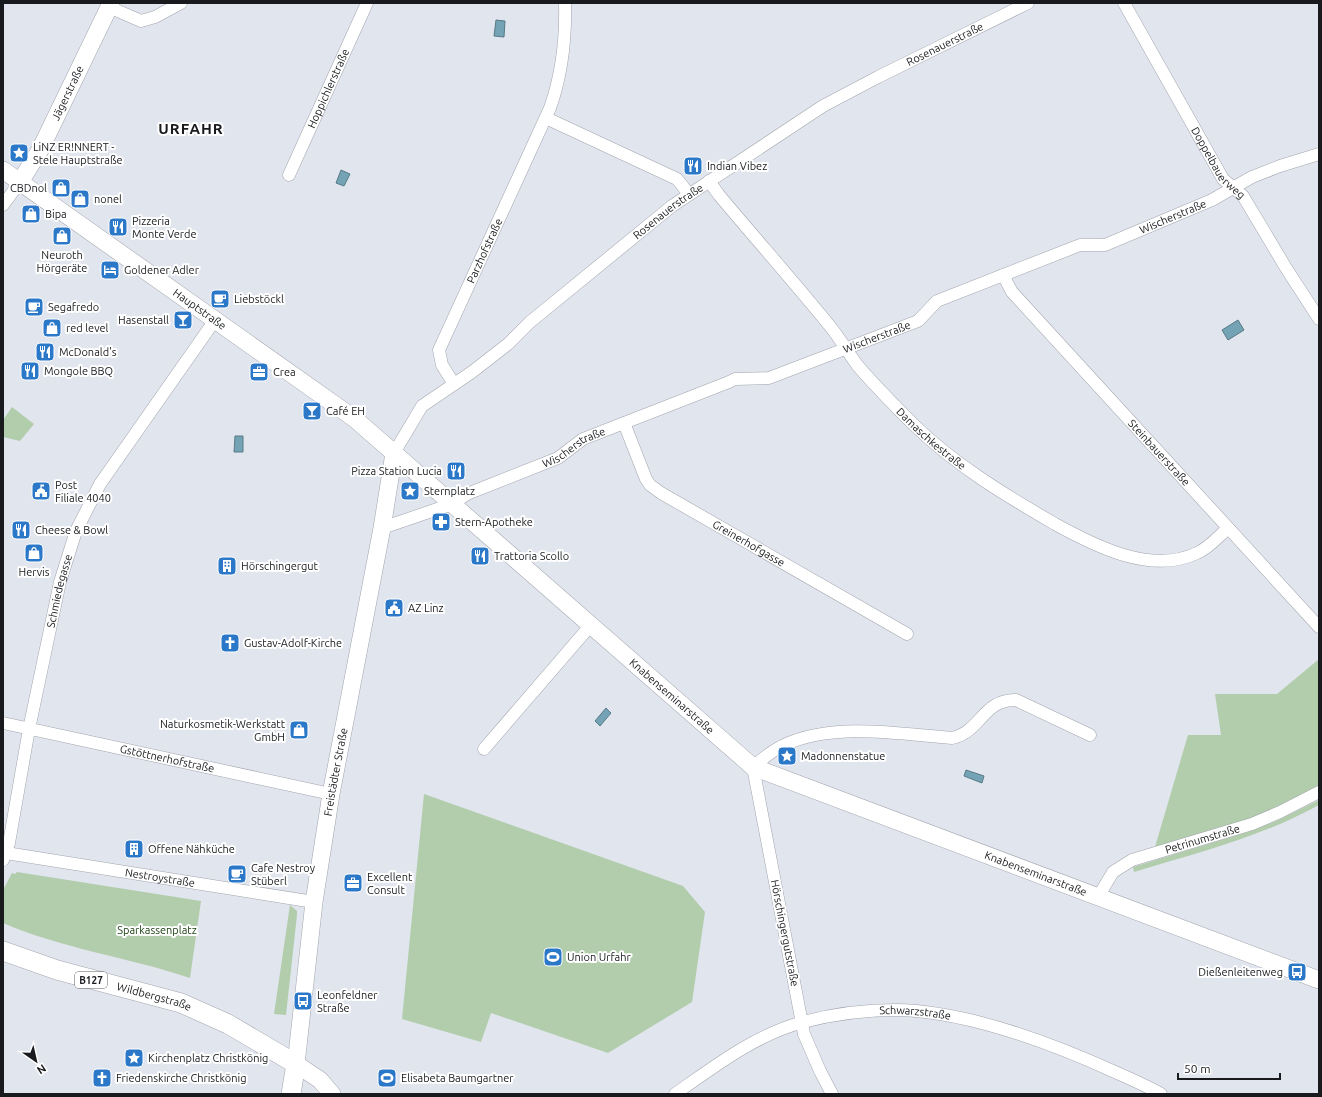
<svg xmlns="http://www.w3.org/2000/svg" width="1322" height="1097" font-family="Ubuntu,sans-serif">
<rect width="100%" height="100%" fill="#e1e5ee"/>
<g fill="#b2cdac">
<path d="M12 407 34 424 20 441 3 437V420Z"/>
<path d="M1319 659V785L1285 804 1258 816 1155 847 1188 735H1221L1215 694H1277Z"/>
<path d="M424 794 683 886 705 912 692 1002 608 1053 491 1013 481 1042 402 1019Z"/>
<path d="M1319 800V805C1261 837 1197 853 1134 872L1133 867 1247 832 1276 821Z"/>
<path d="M12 873 15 874 17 872 201 901 190 978C128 957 63 949 3 923V890Z"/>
<path d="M290 905 297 911V915L286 1015 274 1014Z"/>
</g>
<g fill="#73a3b4" stroke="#587a87">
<path d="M496 20 505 21 504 37 494 36Z"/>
<path d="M341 170 350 174 344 186 336 183Z"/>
<path d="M1238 320 1244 330 1228 340 1222 330Z"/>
<path d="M235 436H243V452H234Z"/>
<path d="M606 708 611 713 600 726 595 721Z"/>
<path d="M966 770 984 776 982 783 964 776Z"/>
</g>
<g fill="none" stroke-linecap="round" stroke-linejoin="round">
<g stroke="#a2a5ae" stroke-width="13">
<g id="street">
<path id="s1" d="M1124 3 1223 179 1243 196 1286 268 1319 319"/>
<path d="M109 7 141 21 155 17 181 3"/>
<path d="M546 118 677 179 689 194"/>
<path id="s2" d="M289 175 367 3"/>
<path id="s3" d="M709 181 719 195C755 238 793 281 829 325 840 338 848 353 858 366 875 386 894 405 913 424 955 465 1005 495 1055 524 1095 546 1151 575 1197 553 1209 548 1218 537 1228 528"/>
<path d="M3 205 20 182"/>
<path id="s4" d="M1003 275 1012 292 1319 627"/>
<path id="s5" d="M454 384 442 365 439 350 550 108C562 74 566 39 565 3"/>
<path id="s6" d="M624 423 646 479 650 485 661 493 907 634"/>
<path id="s7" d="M394 453 422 406 472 372 508 344 530 322 672 206 823 106 878 77 1028 3"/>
<path id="s8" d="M382 528 452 504 467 494 558 458 583 439 729 382 735 379 769 378 918 321 937 301 1080 245H1105L1212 200 1252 177 1280 166 1319 154"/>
<path id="s9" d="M3 723 331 794"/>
<path d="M484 749 590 626"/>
<path id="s10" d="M6 853 314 902"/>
<path id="s11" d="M3 860 9 843 29 729 60 582 76 531 100 484 215 320"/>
<path id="s12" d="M1098 897 1113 872 1132 860 1252 824 1280 812 1319 792"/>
<path id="s13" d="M675 1094C715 1066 755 1035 803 1022 833 1014 865 1010 896 1010 967 1011 1051 1043 1115 1072 1131 1079 1147 1086 1161 1094"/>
<path d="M832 1094 820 1071 804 1034 753 767C760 761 767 755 775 750 824 720 898 734 952 738 981 732 983 699 1016 700L1090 735"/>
</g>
</g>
<g stroke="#a2a5ae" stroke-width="18">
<g id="secondary">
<path id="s14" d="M3 170 355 419 753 767 1319 980"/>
<path id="s15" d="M20 182 40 150 111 3"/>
<path id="s16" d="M332 1094 320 1080 296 1064 314 902 331 794 382 528 394 453"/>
</g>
</g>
<g stroke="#a2a5ae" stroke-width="20">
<g id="primary">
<path id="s17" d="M3 951 57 970 181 1003 228 1024 296 1064 291 1094"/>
</g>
</g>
<use href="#street" stroke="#fff" stroke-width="12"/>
<use href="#secondary" stroke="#fff" stroke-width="17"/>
<use href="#primary" stroke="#fff" stroke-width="19"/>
</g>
<defs>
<g id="sight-square" transform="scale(1)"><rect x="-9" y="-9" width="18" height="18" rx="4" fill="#2b78c8" stroke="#fff"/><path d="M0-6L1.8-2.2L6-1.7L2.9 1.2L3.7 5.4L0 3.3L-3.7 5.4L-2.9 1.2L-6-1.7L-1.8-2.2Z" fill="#fff"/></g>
<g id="restaurant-square" transform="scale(1)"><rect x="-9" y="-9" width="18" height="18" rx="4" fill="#2b78c8" stroke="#fff"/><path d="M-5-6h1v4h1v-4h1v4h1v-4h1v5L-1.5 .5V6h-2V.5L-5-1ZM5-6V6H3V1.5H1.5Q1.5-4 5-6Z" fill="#fff"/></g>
<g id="shop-square" transform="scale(1)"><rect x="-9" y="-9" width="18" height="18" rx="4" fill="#2b78c8" stroke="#fff"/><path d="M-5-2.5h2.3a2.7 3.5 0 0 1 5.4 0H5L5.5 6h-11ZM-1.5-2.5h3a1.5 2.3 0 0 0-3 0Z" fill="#fff"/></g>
<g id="hotel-square" transform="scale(1)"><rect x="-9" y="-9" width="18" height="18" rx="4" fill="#2b78c8" stroke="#fff"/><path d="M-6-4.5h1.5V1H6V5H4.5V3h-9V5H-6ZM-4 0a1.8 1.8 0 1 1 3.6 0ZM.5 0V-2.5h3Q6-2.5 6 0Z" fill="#fff"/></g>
<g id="cafe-square" transform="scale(1)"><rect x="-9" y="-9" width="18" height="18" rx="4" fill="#2b78c8" stroke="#fff"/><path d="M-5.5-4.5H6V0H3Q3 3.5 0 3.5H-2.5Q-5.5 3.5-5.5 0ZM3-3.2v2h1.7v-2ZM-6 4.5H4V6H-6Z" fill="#fff"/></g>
<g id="bar-square" transform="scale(1)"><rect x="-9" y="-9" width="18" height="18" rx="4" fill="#2b78c8" stroke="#fff"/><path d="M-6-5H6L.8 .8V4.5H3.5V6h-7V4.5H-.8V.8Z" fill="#fff"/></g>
<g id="office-square" transform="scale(1)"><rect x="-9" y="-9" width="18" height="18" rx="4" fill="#2b78c8" stroke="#fff"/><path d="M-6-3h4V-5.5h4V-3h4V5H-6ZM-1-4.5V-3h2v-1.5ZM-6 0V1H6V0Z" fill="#fff"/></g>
<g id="civic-square" transform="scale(1)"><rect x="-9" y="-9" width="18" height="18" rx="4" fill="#2b78c8" stroke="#fff"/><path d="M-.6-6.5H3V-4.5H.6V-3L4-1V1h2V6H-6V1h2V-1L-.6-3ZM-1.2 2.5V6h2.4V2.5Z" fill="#fff"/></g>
<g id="pharmacy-square" transform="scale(1)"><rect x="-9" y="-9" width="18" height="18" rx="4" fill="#2b78c8" stroke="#fff"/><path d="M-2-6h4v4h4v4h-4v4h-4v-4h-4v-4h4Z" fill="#fff"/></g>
<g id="building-square" transform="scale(1)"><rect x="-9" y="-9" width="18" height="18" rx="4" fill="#2b78c8" stroke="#fff"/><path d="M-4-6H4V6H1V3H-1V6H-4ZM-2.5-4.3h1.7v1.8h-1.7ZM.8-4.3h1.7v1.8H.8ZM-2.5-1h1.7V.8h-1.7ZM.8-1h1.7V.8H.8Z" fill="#fff"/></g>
<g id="church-square" transform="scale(1)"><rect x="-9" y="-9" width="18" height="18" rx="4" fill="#2b78c8" stroke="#fff"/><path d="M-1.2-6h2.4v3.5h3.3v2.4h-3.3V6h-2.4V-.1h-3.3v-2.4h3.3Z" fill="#fff"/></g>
<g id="stadium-square" transform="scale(1)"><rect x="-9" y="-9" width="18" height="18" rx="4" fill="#2b78c8" stroke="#fff"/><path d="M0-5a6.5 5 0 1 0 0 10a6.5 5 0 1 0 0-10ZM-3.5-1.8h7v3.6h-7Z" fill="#fff"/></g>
<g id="bus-square" transform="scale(1)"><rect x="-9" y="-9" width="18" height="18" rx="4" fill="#2b78c8" stroke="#fff"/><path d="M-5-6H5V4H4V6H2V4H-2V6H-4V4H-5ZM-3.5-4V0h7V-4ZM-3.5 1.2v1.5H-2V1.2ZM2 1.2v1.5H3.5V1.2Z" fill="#fff"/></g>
</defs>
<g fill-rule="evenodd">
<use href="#sight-square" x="19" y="153"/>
<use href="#restaurant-square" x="693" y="166"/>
<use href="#shop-square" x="61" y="188"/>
<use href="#shop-square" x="80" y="199"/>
<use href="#shop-square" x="31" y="214"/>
<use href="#restaurant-square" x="118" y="227"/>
<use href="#shop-square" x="62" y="236"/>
<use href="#hotel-square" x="110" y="270"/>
<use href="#cafe-square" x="220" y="299"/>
<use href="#cafe-square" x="34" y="307"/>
<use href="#bar-square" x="183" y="320"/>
<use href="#shop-square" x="52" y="328"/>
<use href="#restaurant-square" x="45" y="352"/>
<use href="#restaurant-square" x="30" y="371"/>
<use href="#office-square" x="259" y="372"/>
<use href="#bar-square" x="312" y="411"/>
<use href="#restaurant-square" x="456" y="471"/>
<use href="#civic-square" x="41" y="491"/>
<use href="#sight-square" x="410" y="491"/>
<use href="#pharmacy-square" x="441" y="522"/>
<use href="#restaurant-square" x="21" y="530"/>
<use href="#shop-square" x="34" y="553"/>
<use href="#restaurant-square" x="480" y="556"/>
<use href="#building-square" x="227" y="566"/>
<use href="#civic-square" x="394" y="608"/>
<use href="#church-square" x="230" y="643"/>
<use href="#shop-square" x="299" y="730"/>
<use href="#sight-square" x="787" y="756"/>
<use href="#building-square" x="134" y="849"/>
<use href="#cafe-square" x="237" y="874"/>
<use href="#office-square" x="353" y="883"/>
<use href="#stadium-square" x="553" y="957"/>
<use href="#bus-square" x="1297" y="972"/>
<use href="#bus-square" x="303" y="1001"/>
<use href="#sight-square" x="134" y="1058"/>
<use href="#church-square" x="102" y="1078"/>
<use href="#stadium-square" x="387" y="1078"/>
</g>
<g text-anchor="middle" stroke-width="4" stroke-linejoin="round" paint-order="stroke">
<rect fill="#fff" stroke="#5d5f61" stroke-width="1" x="75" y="972" width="32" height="16" rx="3"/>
<g font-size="10" font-weight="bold" fill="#181a1d">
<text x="91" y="984">B127</text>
</g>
<g font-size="11" fill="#181a1d" stroke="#fff">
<text dy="4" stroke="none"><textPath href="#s7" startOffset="693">Rosenauerstraße</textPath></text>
<text dy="4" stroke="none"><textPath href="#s2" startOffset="95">Hoppichlerstraße</textPath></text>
<text dy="4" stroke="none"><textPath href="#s15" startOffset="101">Jägerstraße</textPath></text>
<text dy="4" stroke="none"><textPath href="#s1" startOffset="186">Doppelbauerweg</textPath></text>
<text dy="4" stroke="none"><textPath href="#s7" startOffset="369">Rosenauerstraße</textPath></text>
<text dy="4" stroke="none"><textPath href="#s8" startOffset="858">Wischerstraße</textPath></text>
<text dy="4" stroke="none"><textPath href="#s5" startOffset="147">Parzhofstraße</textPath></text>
<text dy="4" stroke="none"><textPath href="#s14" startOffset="241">Hauptstraße</textPath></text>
<text dy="4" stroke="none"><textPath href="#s8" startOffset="534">Wischerstraße</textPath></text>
<text dy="4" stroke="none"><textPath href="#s3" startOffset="341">Damaschkestraße</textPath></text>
<text dy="4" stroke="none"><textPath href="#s8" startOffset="209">Wischerstraße</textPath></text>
<text dy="4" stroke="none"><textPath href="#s4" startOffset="237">Steinbauerstraße</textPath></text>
<text dy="4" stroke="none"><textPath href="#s6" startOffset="182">Greinerhofgasse</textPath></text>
<text dy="4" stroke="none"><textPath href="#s11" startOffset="275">Schmiedegasse</textPath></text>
<text dy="4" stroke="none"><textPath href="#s14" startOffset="852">Knabenseminarstraße</textPath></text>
<text dy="4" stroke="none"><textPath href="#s9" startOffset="168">Gstöttnerhofstraße</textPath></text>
<text dy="4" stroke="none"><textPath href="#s16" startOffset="342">Freistädter Straße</textPath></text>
<text dy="4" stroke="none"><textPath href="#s12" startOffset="125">Petrinumstraße</textPath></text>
<text dy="4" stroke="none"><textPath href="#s14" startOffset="1262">Knabenseminarstraße</textPath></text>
<text dy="4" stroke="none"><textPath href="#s10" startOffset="156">Nestroystraße</textPath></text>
<text transform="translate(785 933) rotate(79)" y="4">Hörschingergutstraße</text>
<text dy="4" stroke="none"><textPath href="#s17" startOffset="158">Wildbergstraße</textPath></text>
<text dy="4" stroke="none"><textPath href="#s13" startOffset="261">Schwarzstraße</textPath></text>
</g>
<g font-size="11" fill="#181a1d" stroke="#fff" text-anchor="start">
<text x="33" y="151">LiNZ ER!NNERT -<tspan x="33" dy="13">Stele Hauptstraße</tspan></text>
<text x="707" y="170">Indian Vibez</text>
<text x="47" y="192" text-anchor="end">CBDnol</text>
<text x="94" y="203">nonel</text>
<text x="45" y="218">Bipa</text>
<text x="132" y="225">Pizzeria<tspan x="132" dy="13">Monte Verde</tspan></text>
<text x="62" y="259" text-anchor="middle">Neuroth<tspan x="62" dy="13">Hörgeräte</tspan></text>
<text x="124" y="274">Goldener Adler</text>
<text x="234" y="303">Liebstöckl</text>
<text x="48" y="311">Segafredo</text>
<text x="169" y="324" text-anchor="end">Hasenstall</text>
<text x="66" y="332">red level</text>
<text x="59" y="356">McDonald's</text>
<text x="44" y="375">Mongole BBQ</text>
<text x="273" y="376">Crea</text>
<text x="326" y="415">Café EH</text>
<text x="442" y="475" text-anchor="end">Pizza Station Lucia</text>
<text x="55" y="489">Post<tspan x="55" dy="13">Filiale 4040</tspan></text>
<text x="424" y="495">Sternplatz</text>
<text x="455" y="526">Stern-Apotheke</text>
<text x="35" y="534">Cheese &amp; Bowl</text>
<text x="494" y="560">Trattoria Scollo</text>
<text x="241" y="570">Hörschingergut</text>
<text x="34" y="576" text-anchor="middle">Hervis</text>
<text x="408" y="612">AZ Linz</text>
<text x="244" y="647">Gustav-Adolf-Kirche</text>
<text x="285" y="728" text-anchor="end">Naturkosmetik-Werkstatt<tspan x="285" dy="13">GmbH</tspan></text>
<text x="801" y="760">Madonnenstatue</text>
<text x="148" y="853">Offene Nähküche</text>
<text x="251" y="872">Cafe Nestroy<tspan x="251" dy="13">Stüberl</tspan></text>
<text x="367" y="881">Excellent<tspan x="367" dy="13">Consult</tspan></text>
<text x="567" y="961">Union Urfahr</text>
<text x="1283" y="976" text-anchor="end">Dießenleitenweg</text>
<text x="317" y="999">Leonfeldner<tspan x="317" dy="13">Straße</tspan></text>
<text x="148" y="1062">Kirchenplatz Christkönig</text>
<text x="116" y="1082">Friedenskirche Christkönig</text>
<text x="401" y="1082">Elisabeta Baumgartner</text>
</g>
<g font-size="11" fill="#163c0c" stroke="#fff">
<text x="157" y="934">Sparkassenplatz</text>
</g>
<g font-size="15" font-weight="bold" letter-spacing="1" fill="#181a1d" stroke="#fff">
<text x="191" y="134">URFAHR</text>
</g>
</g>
<rect width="1322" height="1097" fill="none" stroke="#181a1d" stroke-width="8"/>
<g transform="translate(36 1061) rotate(146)" stroke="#ffffff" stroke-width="3" paint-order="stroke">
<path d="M0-3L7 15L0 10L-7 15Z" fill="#181a1d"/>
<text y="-6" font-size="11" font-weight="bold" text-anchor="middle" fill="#181a1d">N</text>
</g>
<path d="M1178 1073v6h102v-6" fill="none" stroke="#181a1d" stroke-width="2"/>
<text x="1184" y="1073" font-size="12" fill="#181a1d" stroke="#ffffff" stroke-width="3" paint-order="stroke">50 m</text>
</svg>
